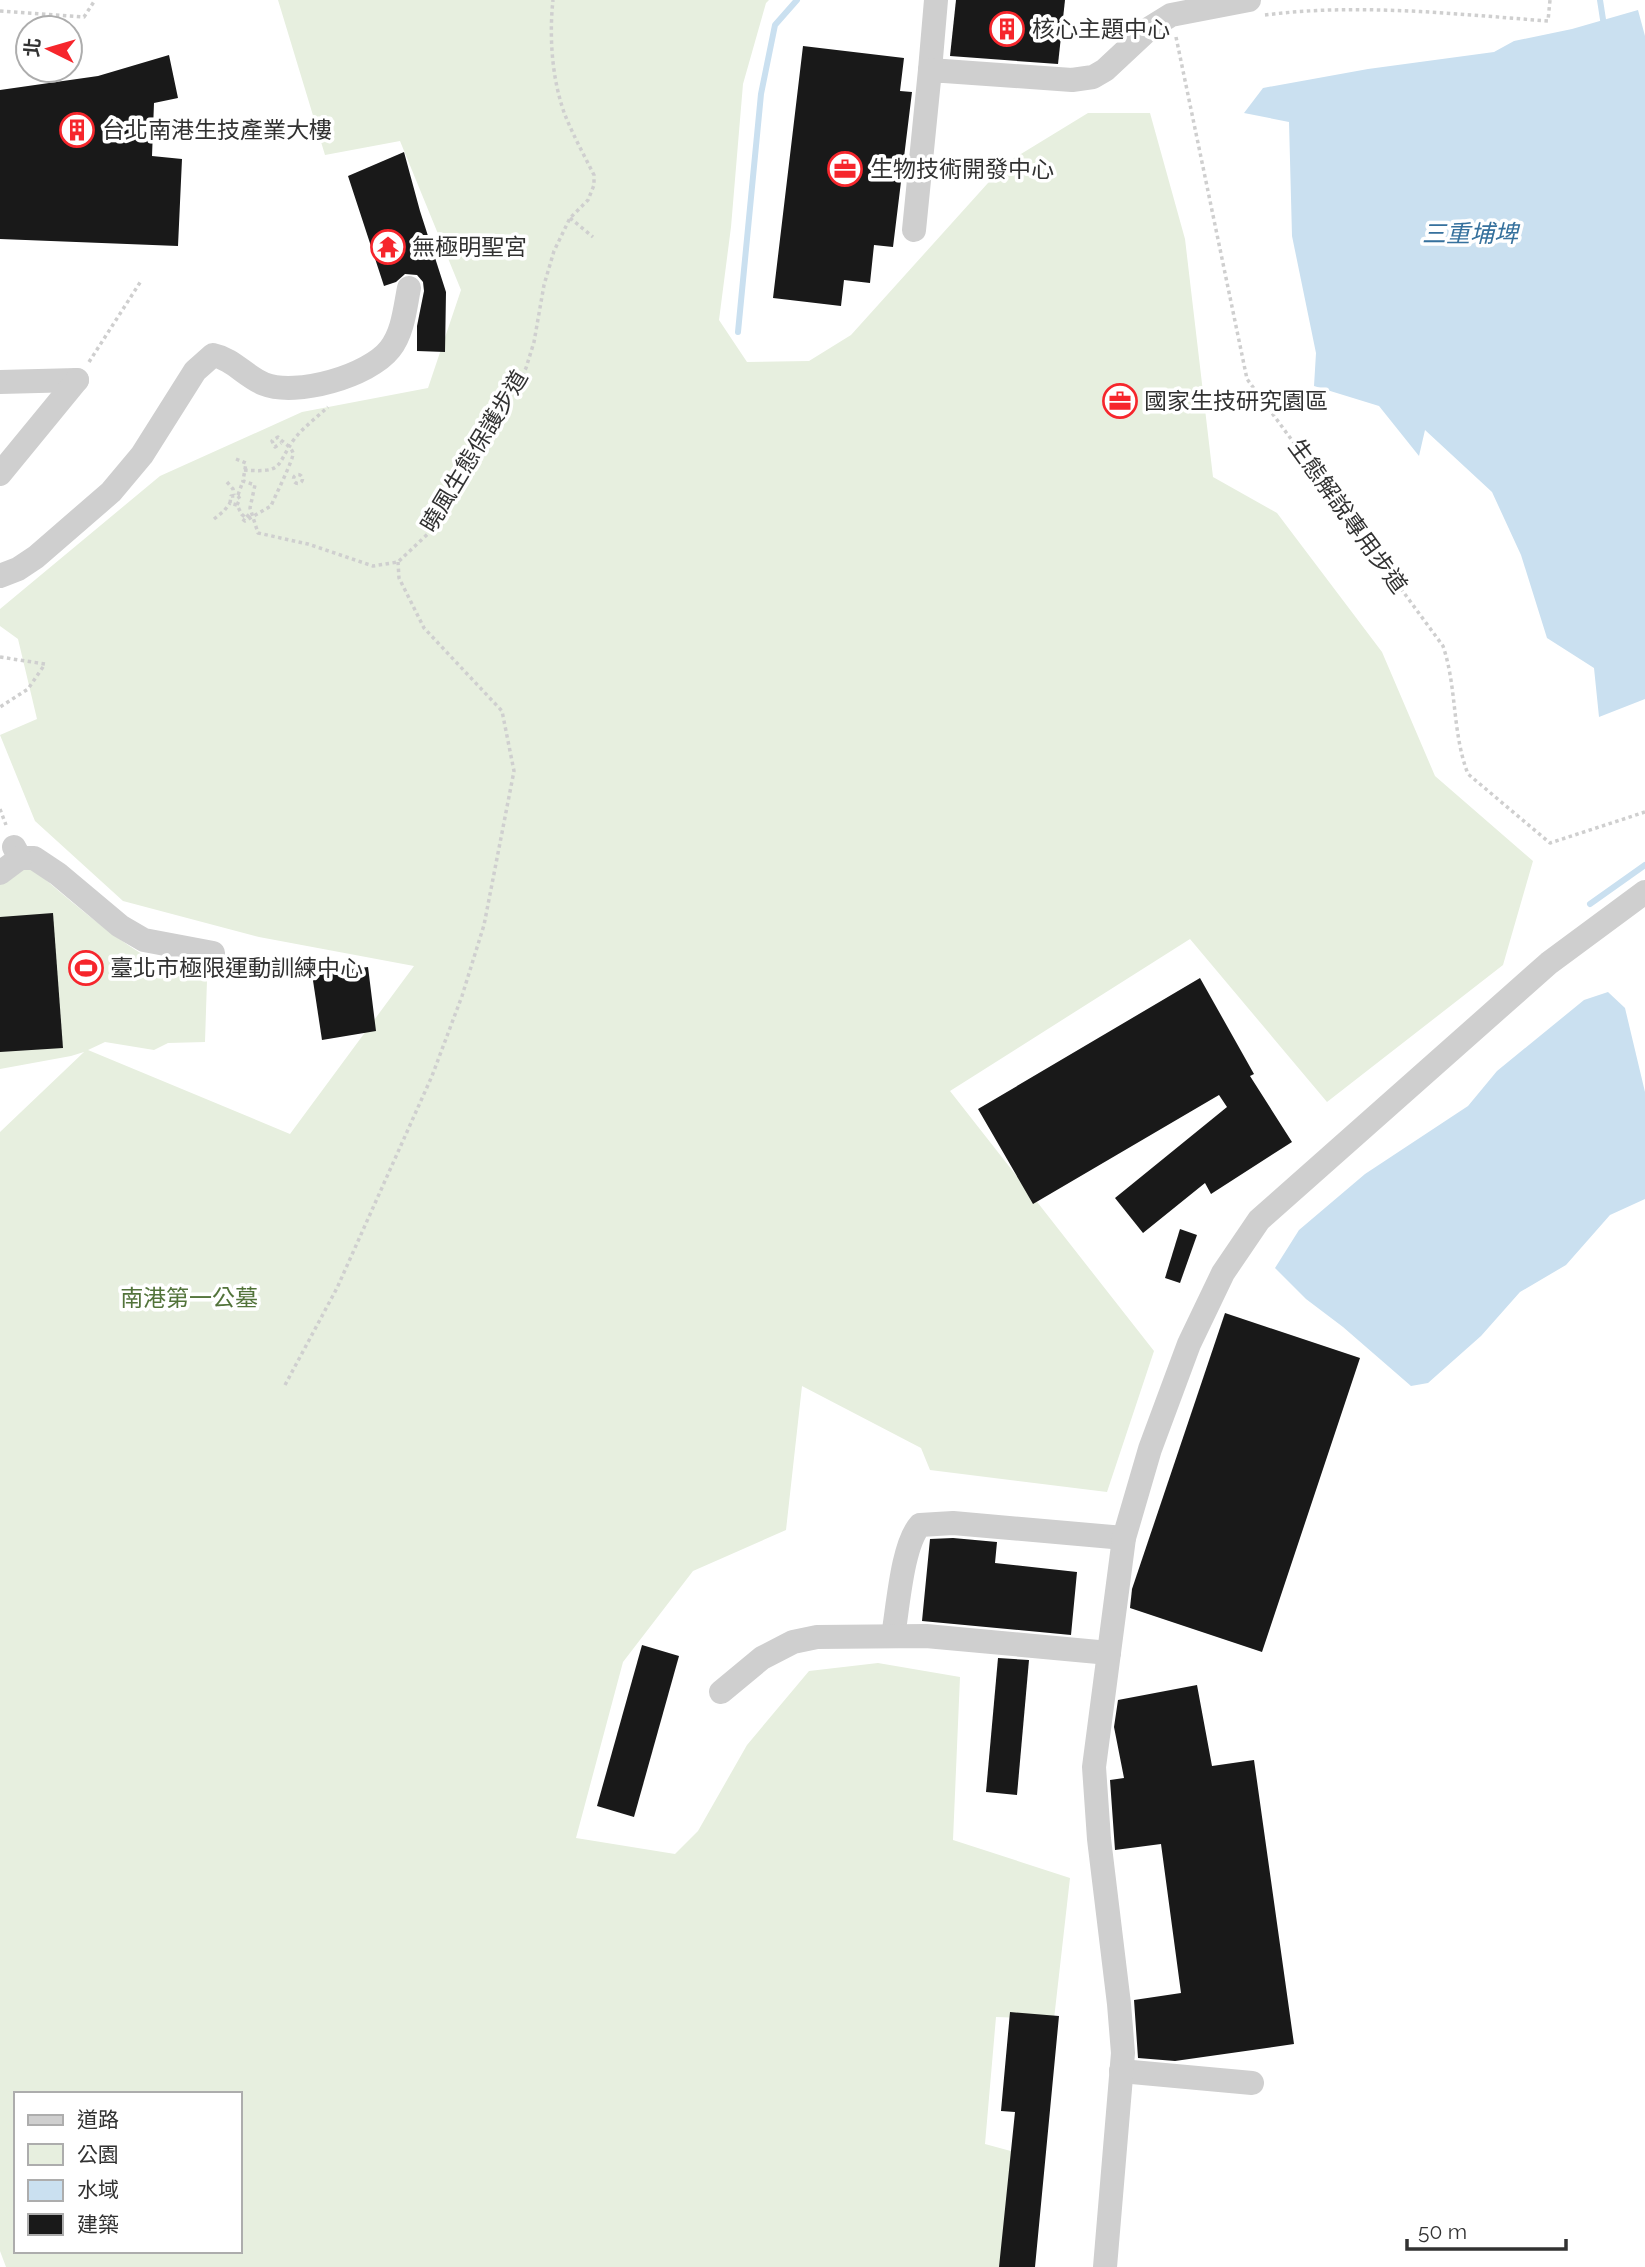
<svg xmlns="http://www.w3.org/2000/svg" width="1645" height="2267" font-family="Raleway,'Noto Sans TC',sans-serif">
<rect width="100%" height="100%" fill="#fff"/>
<path fill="#e7efdf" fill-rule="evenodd" d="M278 0H769L766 3 743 84 731 227 719 320 747 362 809 361 851 335 1006 163 1088 113H1150L1185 239 1213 477 1277 513 1382 652 1435 776 1533 861 1503 965 1327 1102 1190 939 950 1091 1154 1351 1107 1492 930 1470 921 1448 802 1386 786 1530 693 1571 623 1662 576 1838 675 1854 698 1831 747 1745 809 1671 878 1663 960 1677 953 1840 1070 1878 1054 2019 996 2017 985 2144 1025 2155 1009 2267H6L0 2251V1132L84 1052 71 1056 0 1069V873L20 858C65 895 149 975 207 980L205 1042 168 1043 154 1050 105 1042 88 1050 290 1134 414 966 259 937 123 901 35 821 0 735 37 719 18 639 0 626V609L160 476 302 412 428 388 461 290 400 141 325 155ZM16 2094H240V2251H16Z"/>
<g fill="#cae0f0">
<path d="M1638 10 1645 36V699L1599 717 1594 668 1547 638 1521 555 1492 492 1425 430 1419 456 1379 406 1314 386 1316 353 1292 236 1289 122 1244 113 1263 88 1368 69 1494 52 1514 41 1572 29Z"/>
<path d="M1608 992 1625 1008 1645 1092V1199L1610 1215 1566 1265 1520 1292 1481 1336 1428 1383 1411 1386 1343 1327 1306 1299 1275 1268 1299 1230 1365 1174 1468 1106 1497 1071 1584 1000Z"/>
</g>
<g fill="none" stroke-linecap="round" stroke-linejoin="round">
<g stroke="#cae0f0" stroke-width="6">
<path d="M1600 0 1604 26"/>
<path d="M738 332 761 94 775 25 797 0"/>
<path d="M1590 904 1645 865"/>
</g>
</g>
<g fill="#191919">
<path d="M956 0H1065L1058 64 950 56Z"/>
<path d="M803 46 904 58 900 91 912 92 893 247 874 245 870 283 844 280 841 306 773 298Z"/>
<path d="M169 55 178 98 154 103 152 156 182 159 178 246 0 239V90L98 76Z"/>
<path d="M404 152 420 211 446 292 445 352 417 351V326L424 291 423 282 417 275 405 274 396 282 384 286 348 176Z"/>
<path d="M53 913 63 1048 0 1052V917Z"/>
<path d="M368 967 376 1031 322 1040 312 974Z"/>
<path d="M1200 978 1254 1074 1250 1076 1292 1142 1211 1194 1205 1183 1143 1233 1115 1198 1227 1107 1219 1095 1033 1204 978 1109Z"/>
<path d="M1180 1229 1197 1235 1180 1283 1165 1278Z"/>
<path d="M1225 1313 1360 1358 1262 1652 1130 1608 1132 1589Z"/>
<path d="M953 1538 997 1542 995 1563 1077 1572 1071 1635 922 1621 930 1539Z"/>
<path d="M642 1645 679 1656 634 1817 597 1806Z"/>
<path d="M998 1658 1029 1660 1017 1795 986 1792Z"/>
<path d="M1197 1685 1212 1766 1254 1760 1294 2044 1175 2061 1138 2058 1134 2000 1181 1993 1161 1844 1115 1850 1110 1780 1124 1778 1114 1727 1118 1700Z"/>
<path d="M1010 2012 1059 2016 1035 2267H999L1015 2112 1001 2111Z"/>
</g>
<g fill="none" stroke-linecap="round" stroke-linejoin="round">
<g stroke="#cfcfcf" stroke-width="3.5" stroke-dasharray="3.5 3.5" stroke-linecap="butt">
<path d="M0 11 84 17 95 0"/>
<path d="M1265 15C1358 3 1455 14 1548 21L1550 0"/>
<path d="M1176 37 1247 379 1443 646C1457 687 1452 733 1468 774L1550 843 1645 812"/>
<path d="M570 218 593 237"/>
<path d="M89 362 141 281"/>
<path d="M236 459 246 463 243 481 255 485 250 508 258 533 308 544 373 566 398 562 433 529 464 472 506 408 526 368 534 342 544 285 554 251 570 218 588 200 594 185V175C584 155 573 135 565 115 552 80 549 37 553 0"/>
<path d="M244 470C285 473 275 466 295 438 304 427 317 417 328 407"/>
<circle cx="298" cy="479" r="4.5"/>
<path d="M227 482 233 489 234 495"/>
<path d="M238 495 243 481"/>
<path d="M237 505 240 499 238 496H231L230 503 237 505 242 515"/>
<path d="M249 517 245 513 241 518 245 521 271 506C274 498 294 459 293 453 291 446 282 442 278 437L272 441 275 447 281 443"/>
<path d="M214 519 224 511 230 503"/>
<path d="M0 657 45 664 28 689 0 707"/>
<path d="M0 809 6 825"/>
<path d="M285 1385 337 1288 432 1076 462 996 484 925 514 771 502 711 424 628 399 578 398 562"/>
</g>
<g stroke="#cfcfcf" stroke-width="24">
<path d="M930 70 936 0"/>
<path d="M914 230 930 70 1072 80 1093 77 1105 70 1150 28 1171 15 1249 0"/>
<path d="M0 382 77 380"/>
<path d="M0 474 77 380"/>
<path d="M0 576 18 569 36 557 111 492 142 455 195 371 213 355C233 359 245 376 264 384 296 397 369 376 390 349 403 333 405 308 409 288"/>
<path d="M14 847 20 858H34L58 874 120 926 144 940 213 953"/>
<path d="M0 873 20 858"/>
<path d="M893 1636C898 1608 902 1545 920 1525L953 1523 1124 1538"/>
<path d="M721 1692 762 1658 793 1642 817 1637 926 1636 1109 1653"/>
<path d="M1121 2071 1252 2083"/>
<path d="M1105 2267 1123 2053 1119 2004 1099 1839 1094 1767 1124 1538 1150 1449 1189 1344 1223 1273 1259 1220 1549 963 1645 892"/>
</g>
</g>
<defs>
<g id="building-ring" transform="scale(1.75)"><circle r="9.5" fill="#fff" stroke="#f6262c" stroke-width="1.5"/><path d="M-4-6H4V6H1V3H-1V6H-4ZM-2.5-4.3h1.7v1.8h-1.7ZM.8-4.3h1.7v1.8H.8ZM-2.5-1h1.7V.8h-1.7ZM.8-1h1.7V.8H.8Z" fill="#f6262c"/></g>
<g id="office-ring" transform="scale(1.75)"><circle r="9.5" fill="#fff" stroke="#f6262c" stroke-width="1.5"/><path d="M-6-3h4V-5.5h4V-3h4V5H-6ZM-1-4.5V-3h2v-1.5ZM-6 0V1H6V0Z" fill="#f6262c"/></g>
<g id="temple-ring" transform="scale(1.75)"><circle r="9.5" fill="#fff" stroke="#f6262c" stroke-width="1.5"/><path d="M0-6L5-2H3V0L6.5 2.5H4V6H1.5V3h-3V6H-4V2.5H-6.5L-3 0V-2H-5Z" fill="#f6262c"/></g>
<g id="stadium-ring" transform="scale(1.75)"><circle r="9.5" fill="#fff" stroke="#f6262c" stroke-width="1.5"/><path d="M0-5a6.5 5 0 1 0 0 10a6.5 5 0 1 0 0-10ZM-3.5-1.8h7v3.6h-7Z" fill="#f6262c"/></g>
</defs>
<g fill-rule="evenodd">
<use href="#building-ring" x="1007" y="29"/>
<use href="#building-ring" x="77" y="130"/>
<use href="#office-ring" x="845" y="169"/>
<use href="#temple-ring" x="388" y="247"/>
<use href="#office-ring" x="1120" y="401"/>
<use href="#stadium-ring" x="86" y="968"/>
</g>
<g text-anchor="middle" stroke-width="7" stroke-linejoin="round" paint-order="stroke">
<g font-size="23" fill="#323232" stroke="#fff" text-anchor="start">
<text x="1032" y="37">核心主題中心</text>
<text x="102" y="138">台北南港生技產業大樓</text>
<text x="870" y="177">生物技術開發中心</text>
<text x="412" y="255">無極明聖宮</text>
<text x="1144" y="409">國家生技研究園區</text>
<text x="110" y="976">臺北市極限運動訓練中心</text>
</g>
<g font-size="23" fill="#323232" stroke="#fff">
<text transform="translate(474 451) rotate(-59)" y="8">曉風生態保護步道</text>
<text transform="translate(1348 516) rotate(54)" y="8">生態解說專用步道</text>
</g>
<g font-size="23" fill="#52733a" stroke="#fff">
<text x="189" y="1306">南港第一公墓</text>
</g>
<g font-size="24" font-style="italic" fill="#36719d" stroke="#fff">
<text x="1470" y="242">三重埔埤</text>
</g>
</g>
<rect x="14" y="2092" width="228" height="161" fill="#ffffff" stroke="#adadad" stroke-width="2"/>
<rect x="28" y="2115" width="35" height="10" fill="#cfcfcf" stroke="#adadad" stroke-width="2"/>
<text x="77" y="2127" font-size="21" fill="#323232">道路</text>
<rect x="28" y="2144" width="35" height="21" fill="#e7efdf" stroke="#adadad" stroke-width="2"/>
<text x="77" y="2162" font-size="21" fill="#323232">公園</text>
<rect x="28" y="2180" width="35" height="21" fill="#cae0f0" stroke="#adadad" stroke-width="2"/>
<text x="77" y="2197" font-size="21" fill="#323232">水域</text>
<rect x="28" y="2214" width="35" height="21" fill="#191919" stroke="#adadad" stroke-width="2"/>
<text x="77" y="2232" font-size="21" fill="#323232">建築</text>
<g transform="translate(49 49) rotate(275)"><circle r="33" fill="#ffffff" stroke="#adadad" stroke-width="2"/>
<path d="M0-5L12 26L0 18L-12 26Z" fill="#f6262c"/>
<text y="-10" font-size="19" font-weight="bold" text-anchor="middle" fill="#323232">北</text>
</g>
<path d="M1407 2239v10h159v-10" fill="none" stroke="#323232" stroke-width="3.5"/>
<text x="1418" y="2239" font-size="21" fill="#323232" stroke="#ffffff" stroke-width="5" paint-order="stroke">50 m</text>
</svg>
